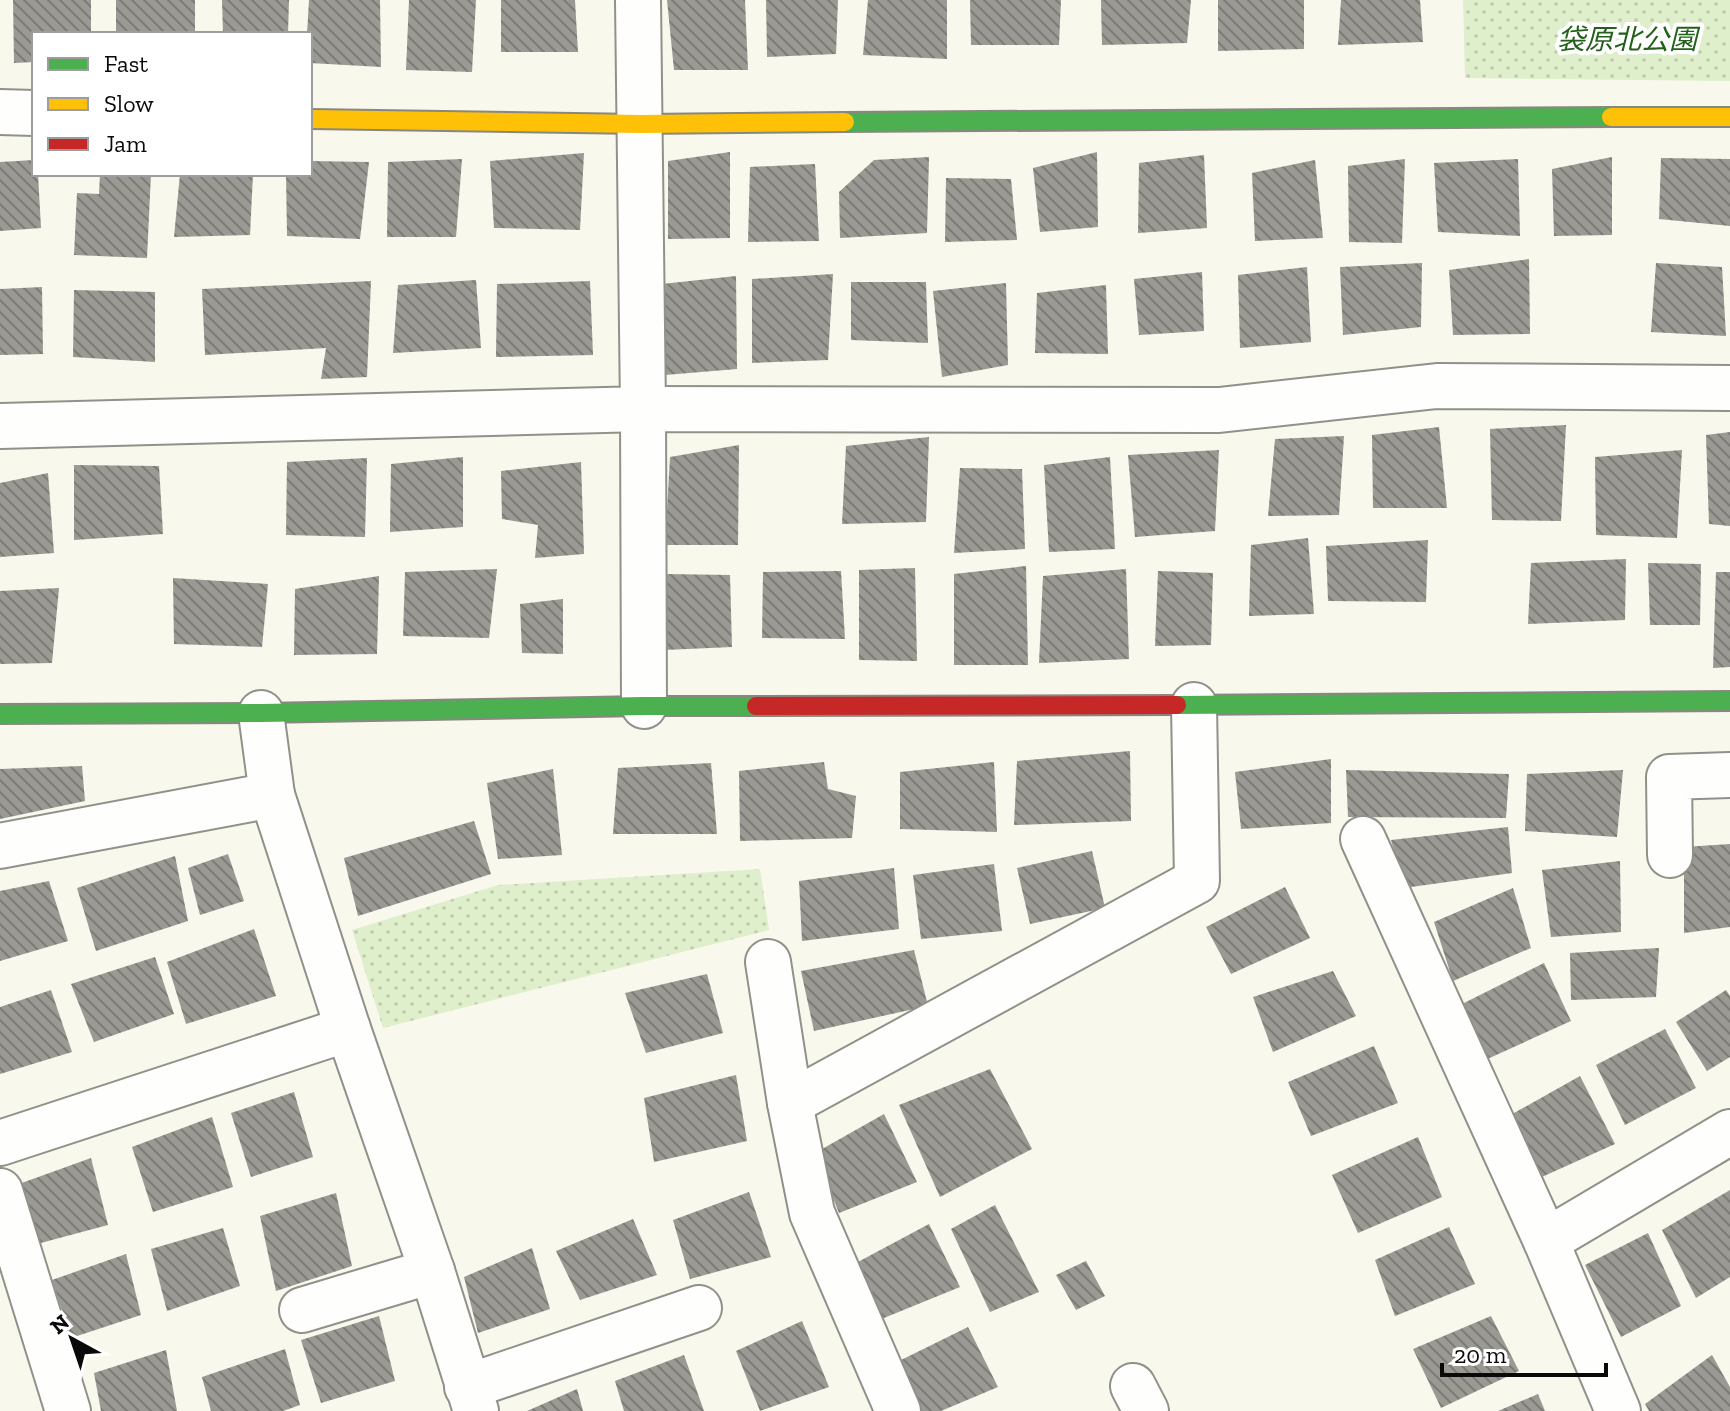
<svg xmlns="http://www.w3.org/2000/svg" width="1730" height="1411" font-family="'Zilla Slab','Noto Sans JP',serif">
<defs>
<pattern id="green-dots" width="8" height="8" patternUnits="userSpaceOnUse" patternTransform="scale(2)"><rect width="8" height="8" fill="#dfefcb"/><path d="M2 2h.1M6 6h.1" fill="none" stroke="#beccad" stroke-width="1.8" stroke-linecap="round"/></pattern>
<pattern id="building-back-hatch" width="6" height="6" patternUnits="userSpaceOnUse" patternTransform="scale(2)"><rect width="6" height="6" fill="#9b9993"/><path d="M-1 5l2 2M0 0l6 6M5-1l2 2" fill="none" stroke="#7d7b76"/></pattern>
</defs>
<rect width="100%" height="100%" fill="#f9f8ec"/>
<g fill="url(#green-dots)">
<path d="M1463 0H1730V81L1465 78Z"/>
<path d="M760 869 769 930 383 1028 352 930 498 885Z"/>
</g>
<g fill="url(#building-back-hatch)">
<path d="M13 0H91V34H34V62L14 63Z"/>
<rect x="116" y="0" width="79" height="34"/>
<path d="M222 0H289L288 34H223Z"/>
<path d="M309 0H380L381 67 310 63V34H307Z"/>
<path d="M409 0H476L472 72 406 70Z"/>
<path d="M501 0H575L578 52H501Z"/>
<path d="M667 0H745L748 70H674Z"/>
<path d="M766 0H838L836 54 767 57Z"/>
<path d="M868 0H947V59L863 55Z"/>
<path d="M970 0H1061L1059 45H971Z"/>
<path d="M1101 0H1191L1187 43 1102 45Z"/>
<path d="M1218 0H1304V49L1218 51Z"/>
<path d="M1341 0H1420L1423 42 1338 45Z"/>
<path d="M730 152V238L668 239V161Z"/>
<path d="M1097 152 1098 227 1040 232 1033 168Z"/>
<path d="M584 153 580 230 494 228 490 161Z"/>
<path d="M1204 155 1207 228 1138 233 1139 163Z"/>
<path d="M929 157 927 233 840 238 839 192 874 160Z"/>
<path d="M1612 157V235L1554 236 1552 169Z"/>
<path d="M1661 158 1730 159V226L1659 219Z"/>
<path d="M462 159 456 237H387L388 162Z"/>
<path d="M1405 159 1402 243 1349 242 1348 166Z"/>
<path d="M1518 159 1520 236 1438 232 1434 163Z"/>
<path d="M34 160V174H38L41 228 0 231V162Z"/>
<path d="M1315 160 1323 238 1255 241 1252 173Z"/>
<path d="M310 161 369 162 360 239 287 236 286 174H310Z"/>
<path d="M815 164 819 241 748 242 750 167Z"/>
<path d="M100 174H151L147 258 74 255 77 193 99 194Z"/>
<path d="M180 174H253L250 235 174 237Z"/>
<path d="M946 178 1011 179 1017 240 945 242Z"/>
<path d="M1529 259 1530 334 1453 335 1449 270Z"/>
<path d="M1422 263 1421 327 1343 335 1340 267Z"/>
<path d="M1656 263 1722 267 1726 336 1651 332Z"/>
<path d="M1307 267 1311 342 1240 348 1238 275Z"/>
<path d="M1202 272 1204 331 1139 335 1134 279Z"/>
<path d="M833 274 828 360 752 363V279Z"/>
<path d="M736 276 737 369 665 375 662 284Z"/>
<path d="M476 280 481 348 393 353 398 285Z"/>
<path d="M371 281 367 377 321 379 326 348 205 355 202 289Z"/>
<path d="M590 281 593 355 496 357 497 284Z"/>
<path d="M851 282H926L928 343 851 340Z"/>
<path d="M1006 283 1008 365 942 377 933 291Z"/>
<path d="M1106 285 1108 354 1035 353 1037 293Z"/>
<path d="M42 287 43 354 0 355V289Z"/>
<path d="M74 290 155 292V362L73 357Z"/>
<path d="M1566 425 1561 521 1492 520 1490 429Z"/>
<path d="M1439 427 1447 508H1373L1372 435Z"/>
<path d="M1730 432V526L1709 524 1706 435Z"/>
<path d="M1344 436 1339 515 1268 516 1275 439Z"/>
<path d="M929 437 926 522 842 524 846 446Z"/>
<path d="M739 445 738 545H665L670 457Z"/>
<path d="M1219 450 1215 531 1135 537 1128 455Z"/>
<path d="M1682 450 1677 538 1596 535 1595 457Z"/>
<path d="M463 457V527L390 532 391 464Z"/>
<path d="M1110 457 1115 549 1049 552 1044 465Z"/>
<path d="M367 458 365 537 286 535 287 462Z"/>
<path d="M581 462 584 554 535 558 538 525 502 519 501 471Z"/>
<path d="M74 465 159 466 163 534 74 540Z"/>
<path d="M960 468 1022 469 1025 549 954 553Z"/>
<path d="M48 473 54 553 0 557V483Z"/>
<path d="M1308 538 1314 614 1249 616 1251 545Z"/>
<path d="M1428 540 1426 602 1328 601 1326 546Z"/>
<path d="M1626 559 1625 620 1528 624 1531 563Z"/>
<path d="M1648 563 1701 564 1700 625H1650Z"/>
<path d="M1026 566 1028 665H954V574Z"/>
<path d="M915 568 917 661 859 660V570Z"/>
<path d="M497 569 489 638 403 636 405 572Z"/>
<path d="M1126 569 1129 659 1039 663 1043 576Z"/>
<path d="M841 571 845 639 762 638 763 572Z"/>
<path d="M1158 571 1213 573 1211 645 1155 646Z"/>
<path d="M1716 572H1730V667L1713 668Z"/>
<path d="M666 574 730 575 732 647 665 650Z"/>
<path d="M379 576 377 654 294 655 295 589Z"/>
<path d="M173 578 268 584 262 647 174 644Z"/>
<path d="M59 588 52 663 0 664V591Z"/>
<path d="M563 599V654L522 653 520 604Z"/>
<path d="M1130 751 1131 821 1014 825 1017 761Z"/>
<path d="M1331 759V823L1241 829 1235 772Z"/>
<path d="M824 762 828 789 856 796 852 838 740 841 739 771Z"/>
<path d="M994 762 997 832 900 829V772Z"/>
<path d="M711 763 717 834H613L618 768Z"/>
<path d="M82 766 85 801 0 819V769Z"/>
<path d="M553 769 562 855 498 859 487 783Z"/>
<path d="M1346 770 1509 774 1506 818 1348 817Z"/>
<path d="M1623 770 1617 837 1525 831 1527 774Z"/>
<path d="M474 821 491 874 358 916 344 858Z"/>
<path d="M1508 827 1512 873 1404 888 1391 840Z"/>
<path d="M1730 844V927L1684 933V847Z"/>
<path d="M1092 851 1105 908 1030 924 1017 868Z"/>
<path d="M228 854 244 901 200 915 188 868Z"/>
<path d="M175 856 188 921 96 951 77 888Z"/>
<path d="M1620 861 1621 932 1551 937 1542 870Z"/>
<path d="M994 864 1002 931 921 939 913 875Z"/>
<path d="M894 868 899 929 802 941 799 881Z"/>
<path d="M49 881 68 941 0 961V891Z"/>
<path d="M1285 887 1310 938 1231 974 1206 927Z"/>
<path d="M1513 888 1531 948 1453 981 1434 922Z"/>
<path d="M254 929 276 996 186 1024 167 962Z"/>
<path d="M1659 948 1656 997 1571 1000 1570 953Z"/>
<path d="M914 950 928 1006 814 1031 801 971Z"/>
<path d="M155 957 174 1014 94 1042 71 984Z"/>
<path d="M1544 963 1571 1021 1483 1061 1456 1007Z"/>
<path d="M1333 971 1356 1016 1273 1052 1253 997Z"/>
<path d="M707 974 723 1033 646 1053 625 993Z"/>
<path d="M51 990 72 1052 0 1074V1007Z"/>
<path d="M1726 990 1730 996V1057L1707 1071 1676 1022Z"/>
<path d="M1665 1029 1696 1088 1625 1125 1596 1065Z"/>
<path d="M1374 1046 1398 1103 1311 1136 1288 1082Z"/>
<path d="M990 1069 1032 1149 940 1197 899 1105Z"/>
<path d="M736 1075 747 1141 654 1162 644 1098Z"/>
<path d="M1580 1076 1615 1144 1533 1181 1507 1117Z"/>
<path d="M294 1092 313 1157 251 1177 231 1113Z"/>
<path d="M884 1114 917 1182 839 1213 815 1153Z"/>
<path d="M212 1117 233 1187 153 1212 132 1147Z"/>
<path d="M1418 1137 1442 1197 1358 1233 1332 1175Z"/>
<path d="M91 1158 108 1225 37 1244 16 1185Z"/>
<path d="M1730 1190V1277L1696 1298 1662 1230Z"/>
<path d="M749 1192 771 1257 690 1279 673 1220Z"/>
<path d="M336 1193 352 1266 276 1291 260 1216Z"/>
<path d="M995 1205 1039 1292 990 1312 951 1229Z"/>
<path d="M633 1219 657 1275 580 1300 556 1251Z"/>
<path d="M929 1224 960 1287 879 1320 856 1263Z"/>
<path d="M1449 1227 1475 1284 1395 1316 1375 1260Z"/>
<path d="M223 1228 240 1286 167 1311 151 1249Z"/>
<path d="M1648 1233 1681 1306 1621 1337 1585 1265Z"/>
<path d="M532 1248 550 1309 478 1333 464 1277Z"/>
<path d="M126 1254 141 1315 71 1338 52 1280Z"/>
<path d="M1086 1261 1105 1296 1076 1310 1056 1275Z"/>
<path d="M379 1316 395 1381 321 1403 301 1340Z"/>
<path d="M1491 1316 1519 1371 1441 1408 1413 1349Z"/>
<path d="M802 1321 829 1387 760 1411 736 1351Z"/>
<path d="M968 1327 998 1387 941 1411H916L895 1363Z"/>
<path d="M285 1349 300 1405 283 1411H211L202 1377Z"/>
<path d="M166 1350 177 1411H101L94 1373Z"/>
<path d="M684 1355 704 1411H624L615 1381Z"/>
<path d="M1712 1355 1730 1387V1411H1649L1645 1404Z"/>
<path d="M577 1389 583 1411H527Z"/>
<path d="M1538 1394 1545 1411H1498Z"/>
</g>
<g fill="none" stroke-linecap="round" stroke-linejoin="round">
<g stroke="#91918b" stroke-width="48">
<g id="street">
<path d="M0 112 34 113"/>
<path d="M0 426 643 409 638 0"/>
<path d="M644 706 643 409 1219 410 1437 386 1730 388"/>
<path d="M272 795 348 1029 432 1271 476 1411"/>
<path d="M1363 839 1546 1241"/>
<path d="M0 846 272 795 261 713"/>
<path d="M1670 855 1669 777 1730 775"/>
<path d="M768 962 790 1103"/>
<path d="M0 1143 348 1029"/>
<path d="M0 1191 68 1411"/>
<path d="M302 1310 432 1271"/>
<path d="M1133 1386 1146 1411"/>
<path d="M467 1387 699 1308"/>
<path d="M898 1411 812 1213 790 1103 1197 881 1194 705"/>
<path d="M1618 1411 1546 1241 1730 1132"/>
</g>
</g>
<g stroke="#888782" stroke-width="22">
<g id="fast">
<path d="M845 122 1611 117"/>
<path d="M1177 705 1730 701"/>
<path d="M0 714 261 713 644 706H756"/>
</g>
</g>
<g stroke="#888782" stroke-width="22">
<g id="slow">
<path d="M1611 117H1730"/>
<path d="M310 119 640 124 845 122"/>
</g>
</g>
<g stroke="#888782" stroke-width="22">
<path id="jam" d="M756 706 1177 705"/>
</g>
<use href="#street" stroke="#fefefc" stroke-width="44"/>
<use href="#fast" stroke="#4caf50" stroke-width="18"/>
<use href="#slow" stroke="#ffc107" stroke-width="18"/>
<use href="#jam" stroke="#c62828" stroke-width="18"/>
</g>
<g text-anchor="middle" stroke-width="8" stroke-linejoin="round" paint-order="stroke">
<g font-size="28" font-style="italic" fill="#23601a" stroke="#fff">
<text x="1627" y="49">袋原北公園</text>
</g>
</g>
<rect x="32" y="32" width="280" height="144" fill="#ffffff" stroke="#9d9d9d" stroke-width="2"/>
<rect x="48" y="58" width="40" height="12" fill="#4caf50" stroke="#9d9d9d" stroke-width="2"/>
<text x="104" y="72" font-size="24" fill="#090909">Fast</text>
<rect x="48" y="98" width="40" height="12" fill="#ffc107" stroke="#9d9d9d" stroke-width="2"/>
<text x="104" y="112" font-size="24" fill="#090909">Slow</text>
<rect x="48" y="138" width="40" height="12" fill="#c62828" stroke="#9d9d9d" stroke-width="2"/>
<text x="104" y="152" font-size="24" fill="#090909">Jam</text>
<g transform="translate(72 1339) rotate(320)" stroke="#ffffff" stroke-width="6" paint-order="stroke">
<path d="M0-6L14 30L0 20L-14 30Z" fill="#090909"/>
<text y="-12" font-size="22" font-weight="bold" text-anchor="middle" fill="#090909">N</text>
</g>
<path d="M1442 1363v12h164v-12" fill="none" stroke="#090909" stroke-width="4"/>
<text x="1454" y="1363" font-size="24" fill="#090909" stroke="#ffffff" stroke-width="6" paint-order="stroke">20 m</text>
</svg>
